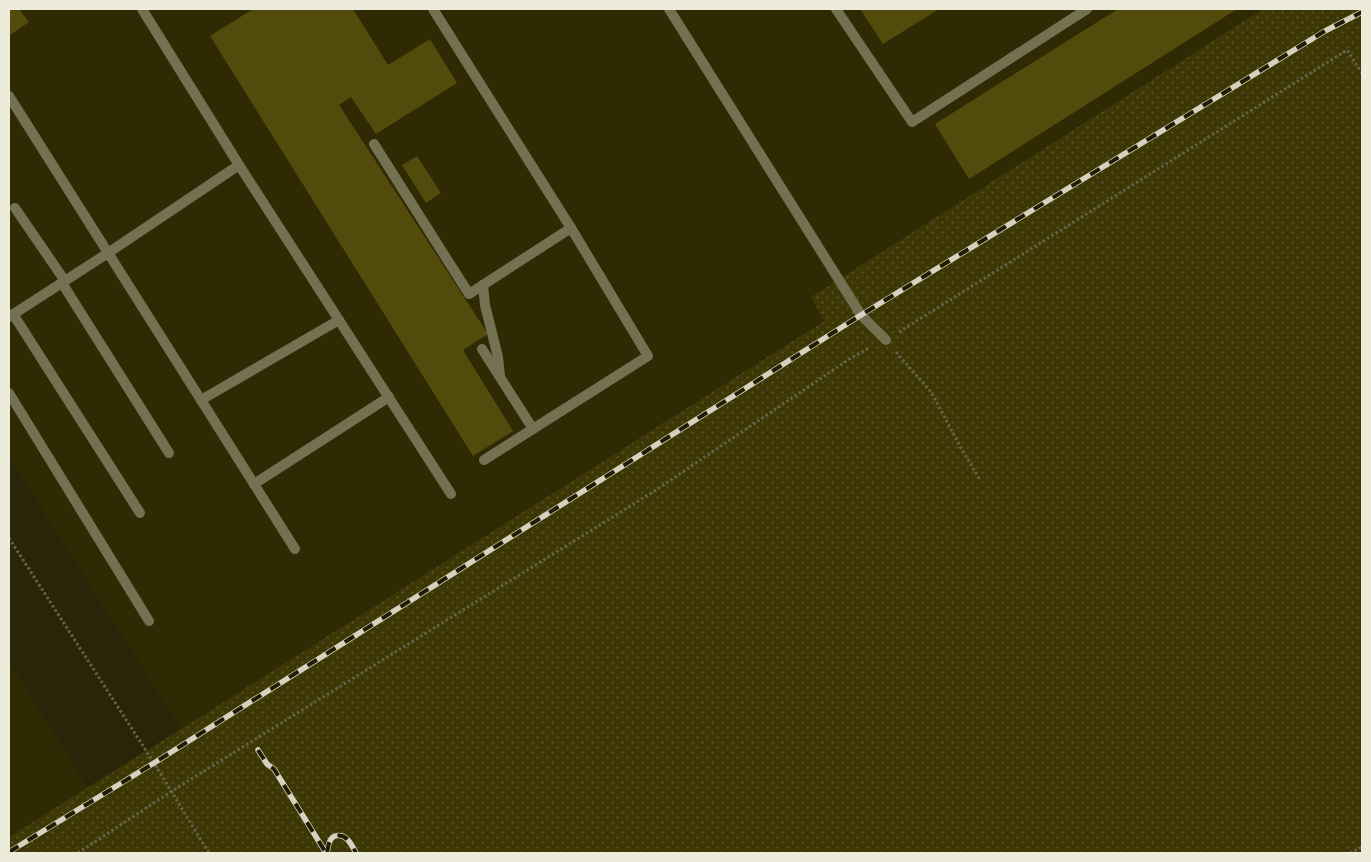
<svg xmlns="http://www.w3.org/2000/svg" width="1371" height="862" font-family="Barlow,sans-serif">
<defs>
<pattern id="garden-dots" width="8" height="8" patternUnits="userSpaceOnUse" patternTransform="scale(1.25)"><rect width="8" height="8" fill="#3d3705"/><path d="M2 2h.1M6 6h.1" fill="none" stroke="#595429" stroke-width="1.8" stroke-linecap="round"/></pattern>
</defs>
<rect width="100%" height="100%" fill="#292509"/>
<g fill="#2f2a04">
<path d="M9 9H1263L811 297 824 320 181 729 9 457Z"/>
<path d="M9 661 88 788 9 837Z"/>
</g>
<path fill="url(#garden-dots)" d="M1263 9H1362V853H9V837L181 729 824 321 811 297Z"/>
<g fill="#524b0b">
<path d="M9 9H19L29 22 9 36Z"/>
<path d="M253 9H353L388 65 430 39 457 83 376 134 351 97 339 105 488 334 463 350 513 431 473 456 210 36Z"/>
<path d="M860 9H939L883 44Z"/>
<path d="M1118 9H1237L969 179 935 124Z"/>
<path d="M417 156 441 193 426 203 402 165Z"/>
</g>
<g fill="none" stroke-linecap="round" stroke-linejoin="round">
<g stroke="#656249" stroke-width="3" stroke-dasharray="2.5 2.5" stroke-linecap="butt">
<path d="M899 332 1347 50 1362 73"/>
<path d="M896 352 931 392 961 448 980 480"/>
<path d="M9 538 154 763 209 853"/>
<path d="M78 853 172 791 656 490 851 358 869 348"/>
<path d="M1350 853 1362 847"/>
</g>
<g stroke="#747152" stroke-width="10">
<path d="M142 9 239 165 451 494"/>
<path d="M433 9 571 228 648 356 484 460"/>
<path d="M669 9 861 315 886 340"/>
<path d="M836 9 912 122 1087 9"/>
<path d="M9 96 295 549"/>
<path d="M374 144 469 294 571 228"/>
<path d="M15 208 65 281"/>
<path d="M62 283 169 453"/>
<path d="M483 285 485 305 498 357 500 376"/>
<path d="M13 314 140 513"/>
<path d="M9 317 108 253 239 165"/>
<path d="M482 349 533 429"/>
<path d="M9 393 149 621"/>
<path d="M201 400 339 320"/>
<path d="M254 484 389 397"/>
</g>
<g stroke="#d5d2c0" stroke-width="5.5">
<g id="rail">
<path d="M258 750 267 764 274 769 326 853"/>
<path d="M9 852 154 763 861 315 1325 31 1362 12"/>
<path d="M327 853C328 849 328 844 330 841 333 834 342 834 347 839 351 843 354 849 356 853"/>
</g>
</g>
<use href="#rail" stroke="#1f1c01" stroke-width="4" stroke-dasharray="11" stroke-linecap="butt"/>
</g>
<rect width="1371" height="862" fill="none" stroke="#edebda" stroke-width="20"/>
</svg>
